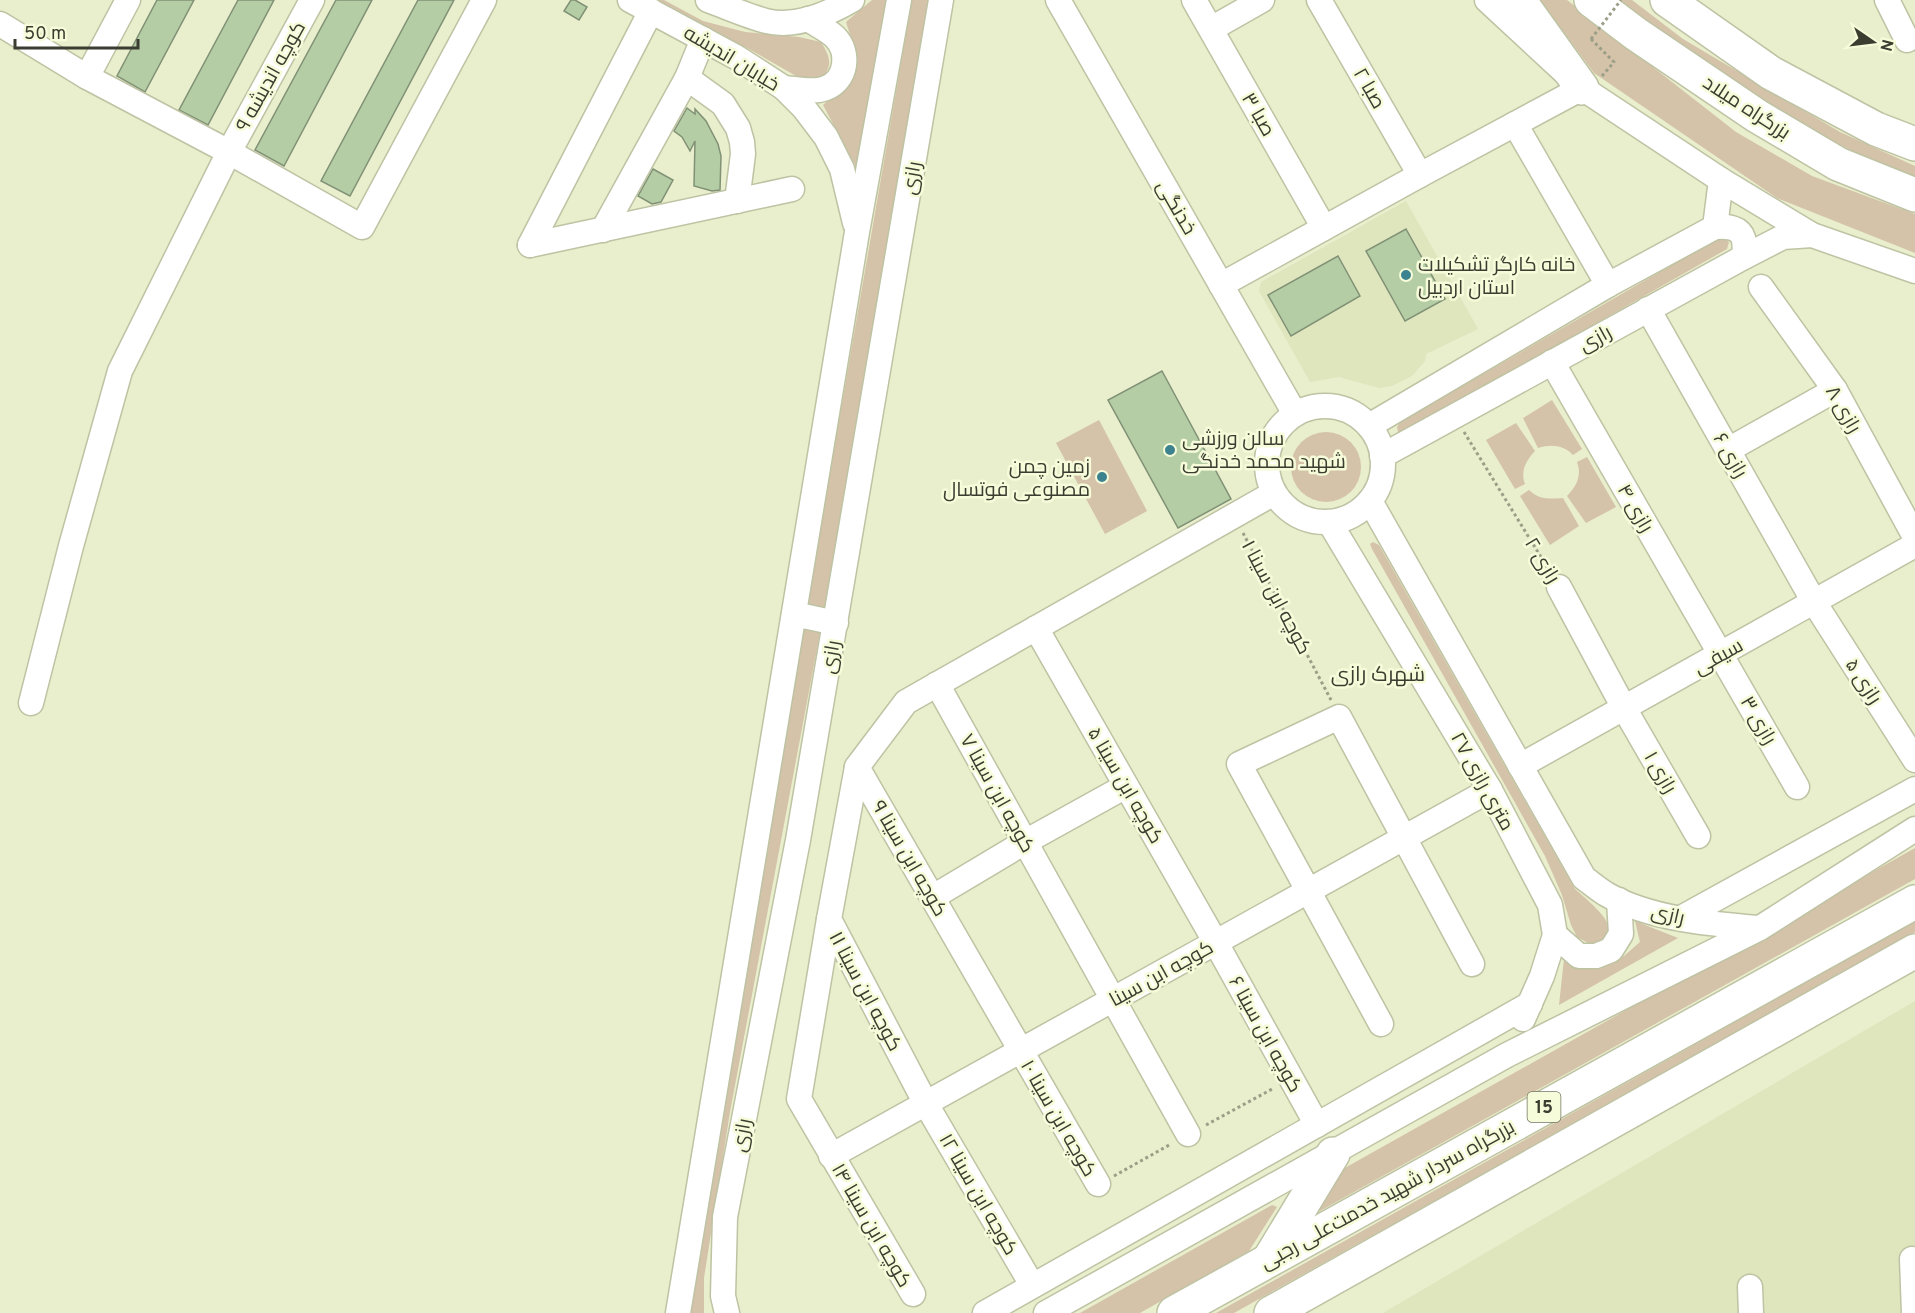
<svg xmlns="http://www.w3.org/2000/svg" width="1915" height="1313" font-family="Overpass,Cairo,sans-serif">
<rect width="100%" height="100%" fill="#e9eecd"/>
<g fill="#dfe5bd">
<path d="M1406 201 1478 329 1426 354 1425 361 1412 376 1392 386 1379 388 1339 377 1310 382 1259 291 1261 282Z"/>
<path d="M1915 1001V1313H1383Z"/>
</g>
<g fill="#d4c2a9">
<path d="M648 0H664L703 21 745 32 799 37 821 42C831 58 833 66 820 81L803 80 749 49 727 38 697 26Z"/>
<path d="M872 0H889L858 171 823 105C861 75 860 65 846 22Z"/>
<path d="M912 0H930L843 510 730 1112 704 1278V1313H687L774 795Z"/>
<path d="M1540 0H1567L1736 132 1812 176 1915 214V253L1777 198 1594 73Z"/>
<path d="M1608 0H1632L1683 39 1840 132 1915 166V179L1877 163 1788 119Z"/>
<path d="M1722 236 1729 242 1727 249 1403 433 1398 432 1397 427 1400 422Z"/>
<path d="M1552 400 1582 449 1573 455C1564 445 1551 444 1538 448L1523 418Z"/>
<path d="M1099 420 1147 511 1105 534 1056 443Z"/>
<path d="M1516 423 1535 451C1526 460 1520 472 1525 484L1515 489 1486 440Z"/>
<circle cx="1326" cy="467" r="35"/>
<path d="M1587 457 1616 507 1586 523 1567 496C1577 486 1582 475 1577 462Z"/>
<path d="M1529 490C1539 500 1550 499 1563 498L1579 526 1550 545 1520 496Z"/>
<path d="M1373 542 1379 545 1575 889C1589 902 1635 936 1590 944L1577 937 1571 925 1562 895 1545 856 1372 549 1370 544Z"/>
<path d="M1915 848V879L1311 1216 1343 1169Z"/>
<path d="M1635 921 1678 938 1559 1005 1564 959 1598 966 1624 956 1640 942Z"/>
<path d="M1915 921V932L1865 960 1234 1313H1216Z"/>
<path d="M1272 1205 1277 1207 1249 1251 1140 1313H1080Z"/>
</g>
<g fill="#b4cda5" stroke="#809176" stroke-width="1.5">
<path d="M157 0H194L145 92 117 76Z"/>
<path d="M238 0H274L208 125 179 110Z"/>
<path d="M336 0H372L284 166 255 150Z"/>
<path d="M418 0H454L350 196 321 181Z"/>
<path d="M571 0H575L587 7 579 20 564 11Z"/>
<path d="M687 108 695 114V109L706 121 718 144 721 156 720 190 712 191 694 186 695 141 690 151 682 137 674 131Z"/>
<path d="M653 169 673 180 661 202 652 204 638 196Z"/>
<path d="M1406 229 1445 299 1405 321 1366 251Z"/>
<path d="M1338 256 1360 296 1291 336 1268 295Z"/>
<path d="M1162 371 1231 499 1178 528 1108 400Z"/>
</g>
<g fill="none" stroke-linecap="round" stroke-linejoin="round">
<g stroke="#bec3a3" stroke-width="27">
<g id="minor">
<path d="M630 0 736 57 784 88 804 108 826 137 842 169 855 223"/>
<path d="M708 0C727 7 747 16 766 21 795 28 828 14 852 0"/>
<path d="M1058 0 1295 414"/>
<path d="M1194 0 1324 228"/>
<path d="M1319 0 1420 175"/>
<path d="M1487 0 1582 88 1721 180 1812 235 1915 271"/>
<path d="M1887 0 1907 40"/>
<path d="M0 24 87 77 229 152 362 227 484 0"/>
<path d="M1211 29 1262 0"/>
<path d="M87 77 128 0"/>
<path d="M687 78 723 104 738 128 742 142 743 154 737 201"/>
<path d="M784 88C797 89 815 93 826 88 847 80 850 52 835 37 828 30 817 25 808 19"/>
<path d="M1515 124 1608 285"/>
<path d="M1715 227C1739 225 1747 233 1744 257"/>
<path d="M603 230 687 78 703 39"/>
<path d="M530 245 792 189"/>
<path d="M530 245 651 11"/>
<path d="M1221 285 1420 175 1582 88"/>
<path d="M1761 287 1835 390 1915 537"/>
<path d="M1648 309 1814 602 1915 760"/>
<path d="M1552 362 1797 787"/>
<circle cx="1325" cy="464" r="58"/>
<path d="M1369 426 1608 285 1715 227 1721 180"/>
<path d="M1728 450 1835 390"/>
<path d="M1382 456 1744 257 1783 237 1812 235"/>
<path d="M1370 501 1584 878C1591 883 1598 889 1606 894 1649 919 1711 924 1759 928"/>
<path d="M1330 523 1490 790 1550 905 1555 935 1542 976 1523 1019"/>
<path d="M1559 587 1624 708 1698 836"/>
<path d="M794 614 836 623"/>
<path d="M1036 628 1216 943 1317 1125"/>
<path d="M937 684 1188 1134"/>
<path d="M31 703 71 546 120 371 229 152 312 0"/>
<path d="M1520 766 1915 545"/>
<path d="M857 767 829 919 926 1104 1032 1285"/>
<path d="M933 897 1025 842 1126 786"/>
<path d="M1681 918 1915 789"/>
<path d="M829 919 799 1099 913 1294"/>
<path d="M1555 935 1579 956H1596L1611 950 1621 934 1619 900"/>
<path d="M1381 1024 1239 764 1339 717 1472 964"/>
<path d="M831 1156 1490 790"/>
<path d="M1098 1184 857 767 906 702 1274 493"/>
<path d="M1912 1259 1914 1313"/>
<path d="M1750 1287 1751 1313"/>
<path d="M678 1313 857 232 899 0"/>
<path d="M727 1313 723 1296 725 1217 798 840 941 0"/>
<path d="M985 1313 1530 1004"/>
<path d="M1046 1313 1507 1055 1760 928 1915 829"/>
</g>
</g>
<g stroke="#bec3a3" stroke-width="36">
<g id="highway">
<path d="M1519 0 1582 88"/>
<path d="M1591 0 1636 34 1757 116 1838 164 1915 195"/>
<path d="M1667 0 1771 73 1876 129 1915 144"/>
<path d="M1270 1258 1333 1154"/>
<path d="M1174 1313 1915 902"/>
<path d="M1271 1313 1915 951"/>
</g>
</g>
<g stroke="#9b9f87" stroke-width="3" stroke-dasharray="3 3" stroke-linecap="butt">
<path d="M1591 39 1614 62 1602 76"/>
<path d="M1464 432 1549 570"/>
<path d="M1243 533 1331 700"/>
<path d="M1206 1125 1274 1088"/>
<path d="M1114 1176 1171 1144"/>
</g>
<use href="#minor" stroke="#fff" stroke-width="24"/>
<use href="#highway" stroke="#fff" stroke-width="33"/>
<path stroke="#9b9f87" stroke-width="3" stroke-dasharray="3 3" stroke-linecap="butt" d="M1591 39 1621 0"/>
</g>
<g fill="#3d828f" stroke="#f6fcda" stroke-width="2">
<circle cx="1406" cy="275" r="6"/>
<circle cx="1170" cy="450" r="6"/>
<circle cx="1102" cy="477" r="6"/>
</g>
<g text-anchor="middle" stroke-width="5" stroke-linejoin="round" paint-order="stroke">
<rect fill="#f6fcda" stroke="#737663" stroke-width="1.5" x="1527.5" y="1092" width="33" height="30" rx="4.5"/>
<g font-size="18" font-weight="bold" fill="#3b3d30">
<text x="1544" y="1113">15</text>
</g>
<g font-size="20" fill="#3b3d30" stroke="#f6fcda">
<text transform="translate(732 58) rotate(31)" y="7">خیابان اندیشه</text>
<text transform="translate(270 76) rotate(-61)" y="7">کوچه اندیشه ۹</text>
<text transform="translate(1370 88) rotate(60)" y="7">صبا ۲</text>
<text transform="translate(1747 107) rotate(33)" y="7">بزرگراه میلاد</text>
<text transform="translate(1259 114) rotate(60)" y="7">صبا ۳</text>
<text transform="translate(911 178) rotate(-80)" y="7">رازی</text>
<text transform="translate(1177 207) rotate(60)" y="7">خدنگی</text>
<text transform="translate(1595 338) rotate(-29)" y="7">رازی</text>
<text transform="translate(1844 409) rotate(60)" y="7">رازی ۸</text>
<text transform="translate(1731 455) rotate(60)" y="7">رازی ۶</text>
<text transform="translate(1636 508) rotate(60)" y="7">رازی ۴</text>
<text transform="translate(1543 560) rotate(59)" y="7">رازی ۲</text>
<text transform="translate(1277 597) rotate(62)" y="7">کوچه ابن سینا ۱</text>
<text transform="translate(1718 656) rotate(-29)" y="7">سیفی</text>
<text transform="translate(830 657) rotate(-80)" y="7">رازی</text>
<text transform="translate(1864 681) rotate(57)" y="7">رازی ۵</text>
<text transform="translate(1759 720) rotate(60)" y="7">رازی ۳</text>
<text transform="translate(1661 772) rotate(60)" y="7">رازی ۱</text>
<text transform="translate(1483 781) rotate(61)" y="7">۲۷ متری رازی</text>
<text transform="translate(1126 785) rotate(60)" y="7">کوچه ابن سینا ۵</text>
<text transform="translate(998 793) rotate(61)" y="7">کوچه ابن سینا ۷</text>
<text transform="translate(910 858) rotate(60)" y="7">کوچه ابن سینا ۹</text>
<text transform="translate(1668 914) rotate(13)" y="7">رازی</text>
<text transform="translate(1161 973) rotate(-29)" y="7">کوچه ابن سینا</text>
<text transform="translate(866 991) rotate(62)" y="7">کوچه ابن سینا ۱۱</text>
<text transform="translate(1266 1034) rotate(61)" y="7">کوچه ابن سینا ۶</text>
<text transform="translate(1059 1118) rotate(60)" y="7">کوچه ابن سینا ۱۰</text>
<text transform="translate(741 1135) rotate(-79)" y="7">رازی</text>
<text transform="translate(979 1194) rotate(60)" y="7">کوچه ابن سینا ۱۲</text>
<text transform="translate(1387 1194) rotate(-29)" y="7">بزرگراه سردار شهید خدمت‌علی رجبی</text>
<text transform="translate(872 1225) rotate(60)" y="7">کوچه ابن سینا ۱۴</text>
</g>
<g font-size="20" fill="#3b3d30" stroke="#f6fcda" text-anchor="start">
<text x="1418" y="271">خانه کارگر تشکیلات<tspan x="1418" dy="23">استان اردبیل</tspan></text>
<text x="1182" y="445">سالن ورزشی<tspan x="1182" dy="23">شهید محمد خدنگی</tspan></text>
<text x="1090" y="473" text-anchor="end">زمین چمن<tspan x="1090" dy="23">مصنوعی فوتسال</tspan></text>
</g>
<g font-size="21" fill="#3b3d30" stroke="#f6fcda">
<text x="1378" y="681">شهرک رازی</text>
</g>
</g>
<g transform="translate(1873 42) rotate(104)" stroke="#f6fcda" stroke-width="4.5" paint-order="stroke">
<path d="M0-4.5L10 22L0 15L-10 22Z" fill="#3b3d30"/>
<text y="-9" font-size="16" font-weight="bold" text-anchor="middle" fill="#3b3d30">N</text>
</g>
<path d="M15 39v9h123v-9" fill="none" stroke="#3b3d30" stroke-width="3"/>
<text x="24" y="39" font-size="18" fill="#3b3d30" stroke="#f6fcda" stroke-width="4.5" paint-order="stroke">50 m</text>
</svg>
